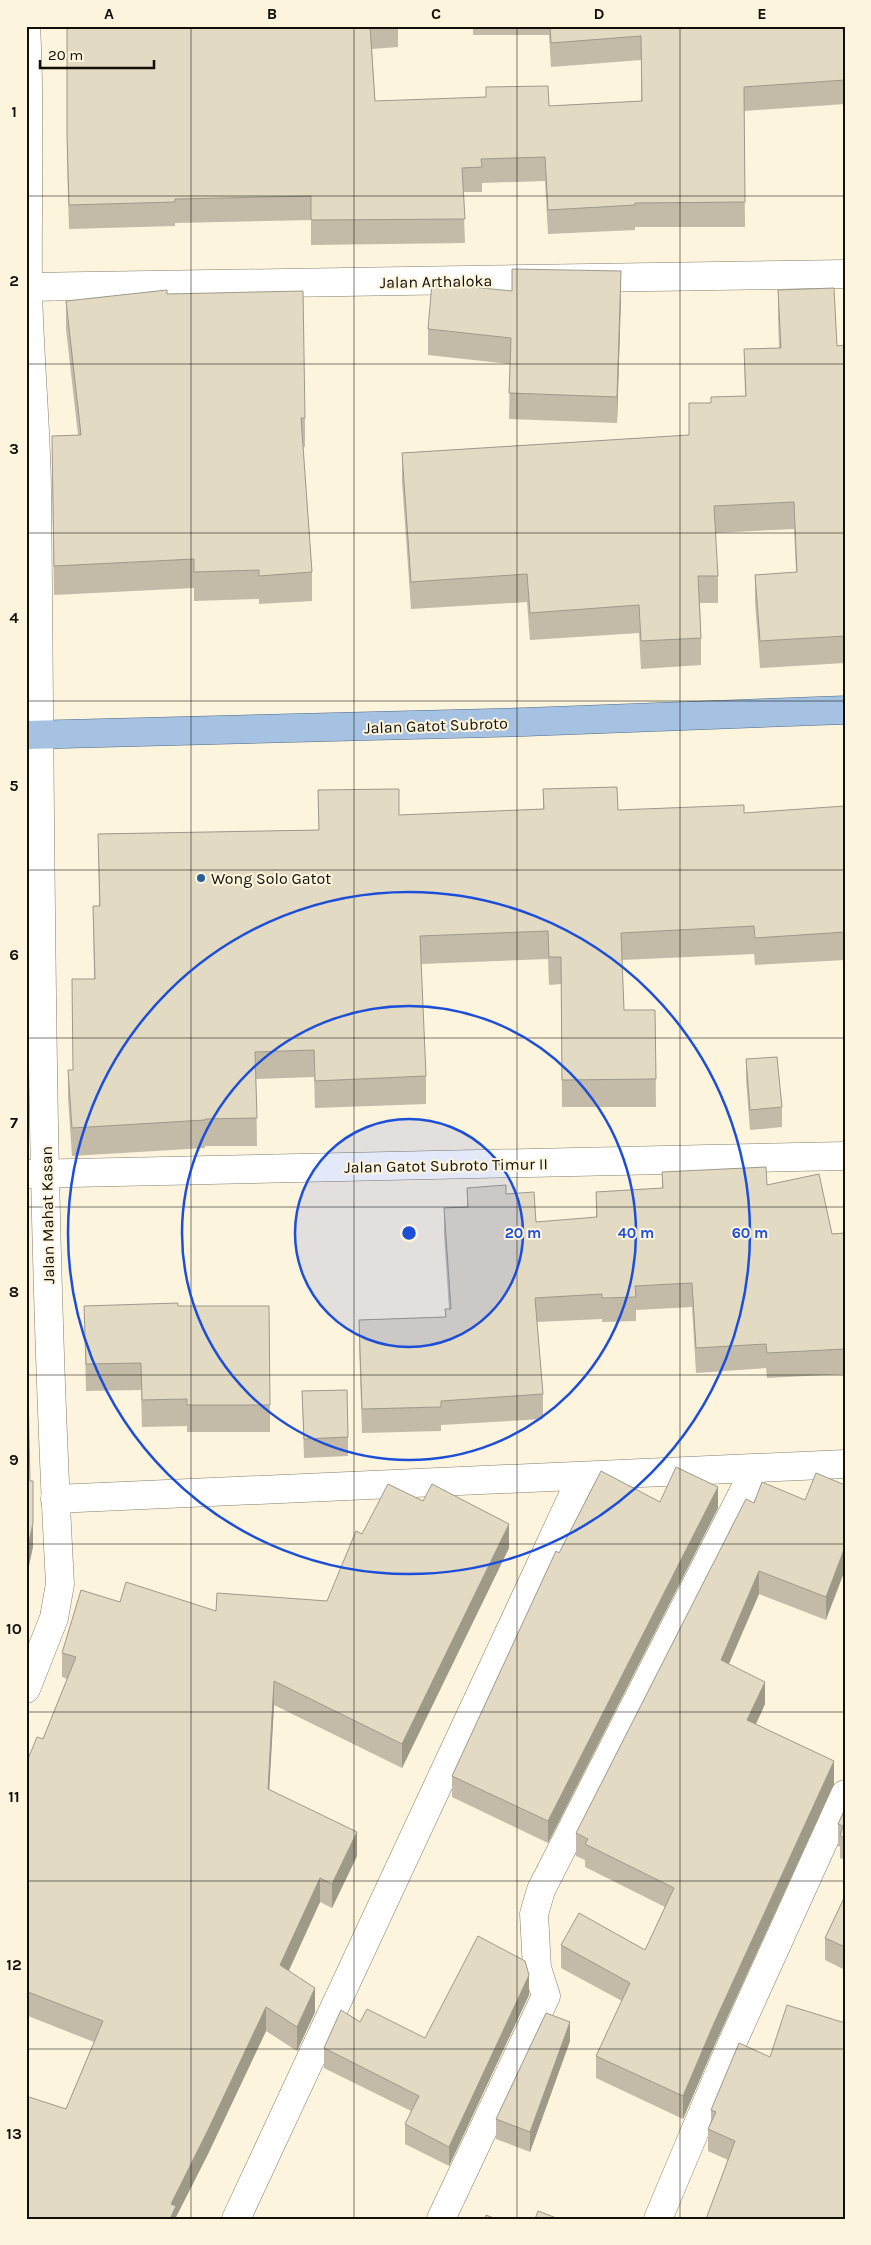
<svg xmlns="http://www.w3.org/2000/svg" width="871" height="2245" font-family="Karla,sans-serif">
<rect width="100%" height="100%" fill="#fdf4dd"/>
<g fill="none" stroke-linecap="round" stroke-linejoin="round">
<g stroke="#867e6a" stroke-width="29">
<g id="street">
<path d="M26 287 845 274"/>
<path d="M26 1174 845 1156"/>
<path d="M55 1499 845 1464"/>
<path d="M26 1689 54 1618 60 1584C40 1219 41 853 37 488 36 420 29 353 28 285 27 199 31 112 26 26"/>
<path d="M236 2219 582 1476"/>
<path d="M441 2219 546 1996 537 1968 534 1914 541 1890 755 1469"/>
<path d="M658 2219 729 2050 845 1794"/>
</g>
</g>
<g stroke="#4c6988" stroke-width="29">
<path id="primary" d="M26 735 525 722 845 710"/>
</g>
<use href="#street" stroke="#fff" stroke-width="28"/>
<use href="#primary" stroke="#a6c2e2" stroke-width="28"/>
</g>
<g fill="#c3bba8">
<path d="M67 26H398V47L372 49 375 101 549 106 641 101V60L551 67 549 35H473V26H845V104L744 111 745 227H635V230L548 234 545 181 482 183V192H463L465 243 311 245V220L175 223V226L69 229 67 160Z"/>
<path d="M778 290 837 346 845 345V663L760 668 755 602V575L796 572 794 529 715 533 718 576V603H700L701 638V665L641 669 639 633 530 640 527 602 411 609 402 481V453L689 435 711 403 745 396 744 349 779 348 778 318Z"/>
<path d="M512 291 621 297 617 423 509 419 510 364 428 355V329Z"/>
<path d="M167 294 305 418V447H303L312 572V601L259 604V599L194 601V588L54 595 52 465 78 435 66 329V301Z"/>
<path d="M543 789 618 810 744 813 845 806V960L755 965 754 954 622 960 624 1010H655L656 1107H562L561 984 549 985 548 959 421 964 426 1076V1104L315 1108 314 1077 256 1079 257 1146H205V1148L72 1156 68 1098V1070H73L94 979 93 906H99L98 834 319 830 318 790 399 815 543 809Z"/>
<path d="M746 1059 782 1107V1127L750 1130 746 1079Z"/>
<path d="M662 1172 767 1185 832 1234 845 1233V1374L767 1378 766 1368 696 1373 692 1307 636 1310V1321L602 1322V1319L537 1322 543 1394V1419L441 1425V1431L362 1433 359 1345V1320L445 1317V1309H449L444 1233V1208L467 1207V1188L506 1194 536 1222 596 1218V1192L662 1188Z"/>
<path d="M84 1306H178L270 1405V1432H187V1426L142 1427 141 1390 86 1391Z"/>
<path d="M302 1391 348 1437V1456L304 1458Z"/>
<path d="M845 1485 826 1620 759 1594 729 1664 765 1704 756 1724 834 1784 715 2044 683 2119 596 2078V2056L622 2001 561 1968V1945L645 1950 665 1907 585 1867V1860L576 1856V1833L754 1503 805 1500Z"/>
<path d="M660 1502 718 1508 548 1843 452 1797V1776L559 1553Z"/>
<path d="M362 1534 509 1548 402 1768 274 1705 269 1789 357 1856 332 1908 320 1902 289 1971 315 2012 297 2051 266 2031 208 2154 176 2217V2219L66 2109 94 2042 28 2016 26 2021 43 1739 67 1679 62 1677V1653L120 1602 216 1611 327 1601Z"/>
<path d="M845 1809V1860L840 1858V1847L838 1846V1824Z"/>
<path d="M845 1896V1970L825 1960V1938Z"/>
<path d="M529 1995 449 2166 405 2144V2124L411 2111 324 2068V2048L360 2022 425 2038Z"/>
<path d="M570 2041 530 2152 496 2139V2119Z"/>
<path d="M770 2057 728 2160 708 2151V2129L711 2121V2110Z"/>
</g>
<g fill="#9f9988">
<path d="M621 271V297L617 423V397Z"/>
<path d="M718 1487V1508L548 1843V1821Z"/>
<path d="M33 1523V1547L26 1580V1556Z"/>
<path d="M509 1524V1548L402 1768V1744Z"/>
<path d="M845 1547V1570L826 1620V1597Z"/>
<path d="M759 1571V1594L721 1682V1660Z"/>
<path d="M274 1681V1705L268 1813V1789Z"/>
<path d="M765 1682V1704L747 1743V1720Z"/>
<path d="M834 1761V1784L715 2044 683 2119V2096L715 2021Z"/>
<path d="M357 1832V1856L332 1908V1884Z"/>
<path d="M320 1878V1902L280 1989V1965Z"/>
<path d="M529 1975V1995L449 2166V2147Z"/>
<path d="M315 1988V2012L297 2051V2027Z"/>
<path d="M28 1992V2016L26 2021V1997Z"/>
<path d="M266 2007V2031L208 2154 176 2217V2219H170L171 2204Z"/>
<path d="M570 2022V2041L530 2152V2132Z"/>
</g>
<g fill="#e3dac3" stroke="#9f9988">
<path d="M67 26H370L375 101 486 97V87L548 86 549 106 642 101 641 36 551 43 550 26H845V27H843L845 53V80L744 87 745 202 635 203V205L548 210 545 157 481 159 482 167 462 168 465 219 311 220V196L175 199V202L69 205 67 136Z"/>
<path d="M512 269 621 271 617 397 509 393 511 338 428 329 432 283 512 291Z"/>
<path d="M834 288 837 346 845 345V636L760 641 755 575 797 572 794 502 714 506 718 576H698L701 638 641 641 639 605 530 613 527 574 411 582 402 453 689 435V403H711V397L746 396 744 349 781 348 778 290Z"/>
<path d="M167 290V294L303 291 305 418H301L312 572 259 576V570L194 572V559L54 566 52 436 81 435 66 301Z"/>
<path d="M617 787 618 810 744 805V813L845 806V932L755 938 754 926 621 933 624 1010H655L656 1079 562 1080 561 957H549L548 931 420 936 426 1076 315 1081 314 1050 255 1052 257 1118 205 1119V1120L72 1128 68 1070H73L72 979H95L93 906H100L98 834 319 830 318 790 399 789V815L544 809 543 789Z"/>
<path d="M777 1057 782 1107 750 1110 746 1059Z"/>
<path d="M766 1167 767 1185 819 1174 832 1234 845 1233V1349L767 1353 766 1344 696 1348 692 1283 635 1286 636 1297 602 1298V1294L535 1298 543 1394 441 1401V1407L362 1409 359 1320 446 1317 445 1309H451L444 1208 468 1207 467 1188 506 1185V1194L534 1192 536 1222 597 1217 596 1192 663 1188 662 1172Z"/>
<path d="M178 1303V1306H269L270 1405H187V1399L142 1400 141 1363 86 1364 84 1306Z"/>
<path d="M26 1390H28L30 1481H33V1523L26 1556Z"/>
<path d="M347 1390 348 1437 304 1439 302 1391Z"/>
<path d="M676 1467 718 1487 548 1821 452 1776 556 1551 559 1553 601 1471 660 1502Z"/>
<path d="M816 1473 845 1485V1547L826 1597 759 1571 721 1660 765 1682 747 1720 834 1761 715 2021 683 2096 596 2056 630 1983 561 1945 579 1913 645 1950 674 1888 585 1844 588 1839 576 1833 746 1499 754 1503 762 1482 805 1500Z"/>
<path d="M388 1484 423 1501 432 1484 509 1524 402 1744 274 1681 268 1789 357 1832 332 1884 320 1878 280 1965 315 1988 297 2027 266 2007 208 2130 171 2204 176 2206 170 2219H26V2096L66 2109 103 2021 28 1992 26 1997V1765L30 1754 37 1737 43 1739 76 1657 62 1653 81 1590 120 1602 126 1582 216 1611 217 1593 327 1601 356 1531 362 1534Z"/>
<path d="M845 1809V1838L840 1836 843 1826 838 1824Z"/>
<path d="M845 1896V1947L825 1938Z"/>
<path d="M478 1936 525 1961 529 1975 449 2147 405 2124 419 2096 324 2048 341 2010 360 2022 367 2009 425 2038Z"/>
<path d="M787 2005 845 2023V2219H706L735 2141 708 2129 716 2112 711 2110 739 2043 770 2057Z"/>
<path d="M546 2013 570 2022 530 2132 496 2119Z"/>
<path d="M538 2211 559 2219H535Z"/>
<path d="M486 2215 496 2219H485Z"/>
</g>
<path fill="none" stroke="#120f07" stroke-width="1" stroke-opacity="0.55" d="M191 26V2219M354 26V2219M517 26V2219M680 26V2219M26 196H845M26 364H845M26 533H845M26 701H845M26 870H845M26 1038H845M26 1207H845M26 1375H845M26 1544H845M26 1712H845M26 1881H845M26 2049H845"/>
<circle cx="409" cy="1233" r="114" fill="#1d4ed8" fill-opacity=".12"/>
<g fill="none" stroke="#1d4ed8" stroke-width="2.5">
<circle cx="409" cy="1233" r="114"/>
<circle cx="409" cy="1233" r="227"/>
<circle cx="409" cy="1233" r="341"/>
</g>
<circle fill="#285f97" stroke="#fdf4dd" stroke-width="2" cx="201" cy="878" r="5"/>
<g text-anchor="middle" stroke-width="4" stroke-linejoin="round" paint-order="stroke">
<g font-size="16" fill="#120f07" stroke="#fdf4dd">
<text transform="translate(436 281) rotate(-1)" y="6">Jalan Arthaloka</text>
<text transform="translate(436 725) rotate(-2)" y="6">Jalan Gatot Subroto</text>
<text transform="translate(446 1165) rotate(-1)" y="6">Jalan Gatot Subroto Timur II</text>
<text transform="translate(47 1215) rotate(-91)" y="6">Jalan Mahat Kasan</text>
</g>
<g font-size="16" fill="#120f07" stroke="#fdf4dd" text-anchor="start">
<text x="211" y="884">Wong Solo Gatot</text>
</g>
</g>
<circle cx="409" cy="1233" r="8" fill="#1d4ed8" stroke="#fdf4dd" stroke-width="2.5"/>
<g font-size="15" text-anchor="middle" font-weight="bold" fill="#1d4ed8" stroke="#fdf4dd" stroke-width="4" stroke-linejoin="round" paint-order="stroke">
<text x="523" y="1238">20 m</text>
<text x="636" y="1238">40 m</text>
<text x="750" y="1238">60 m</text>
</g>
<rect width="871" height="2245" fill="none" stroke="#fdf4dd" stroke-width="55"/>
<path d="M40 60v8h114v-8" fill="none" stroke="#120f07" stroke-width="2.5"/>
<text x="48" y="60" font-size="15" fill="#120f07" stroke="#fdf4dd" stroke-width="4" paint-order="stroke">20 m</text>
<rect x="28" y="28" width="816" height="2190" fill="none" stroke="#120f07" stroke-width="2"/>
<g font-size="16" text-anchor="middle" font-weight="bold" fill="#120f07">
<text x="109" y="19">A</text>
<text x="272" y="19">B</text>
<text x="436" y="19">C</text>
<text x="599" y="19">D</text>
<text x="762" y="19">E</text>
<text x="14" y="117">1</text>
<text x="14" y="286">2</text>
<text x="14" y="454">3</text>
<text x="14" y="623">4</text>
<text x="14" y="791">5</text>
<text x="14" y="960">6</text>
<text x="14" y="1128">7</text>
<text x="14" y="1297">8</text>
<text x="14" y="1465">9</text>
<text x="14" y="1634">10</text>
<text x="14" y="1802">11</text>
<text x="14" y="1970">12</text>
<text x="14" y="2139">13</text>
</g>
</svg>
